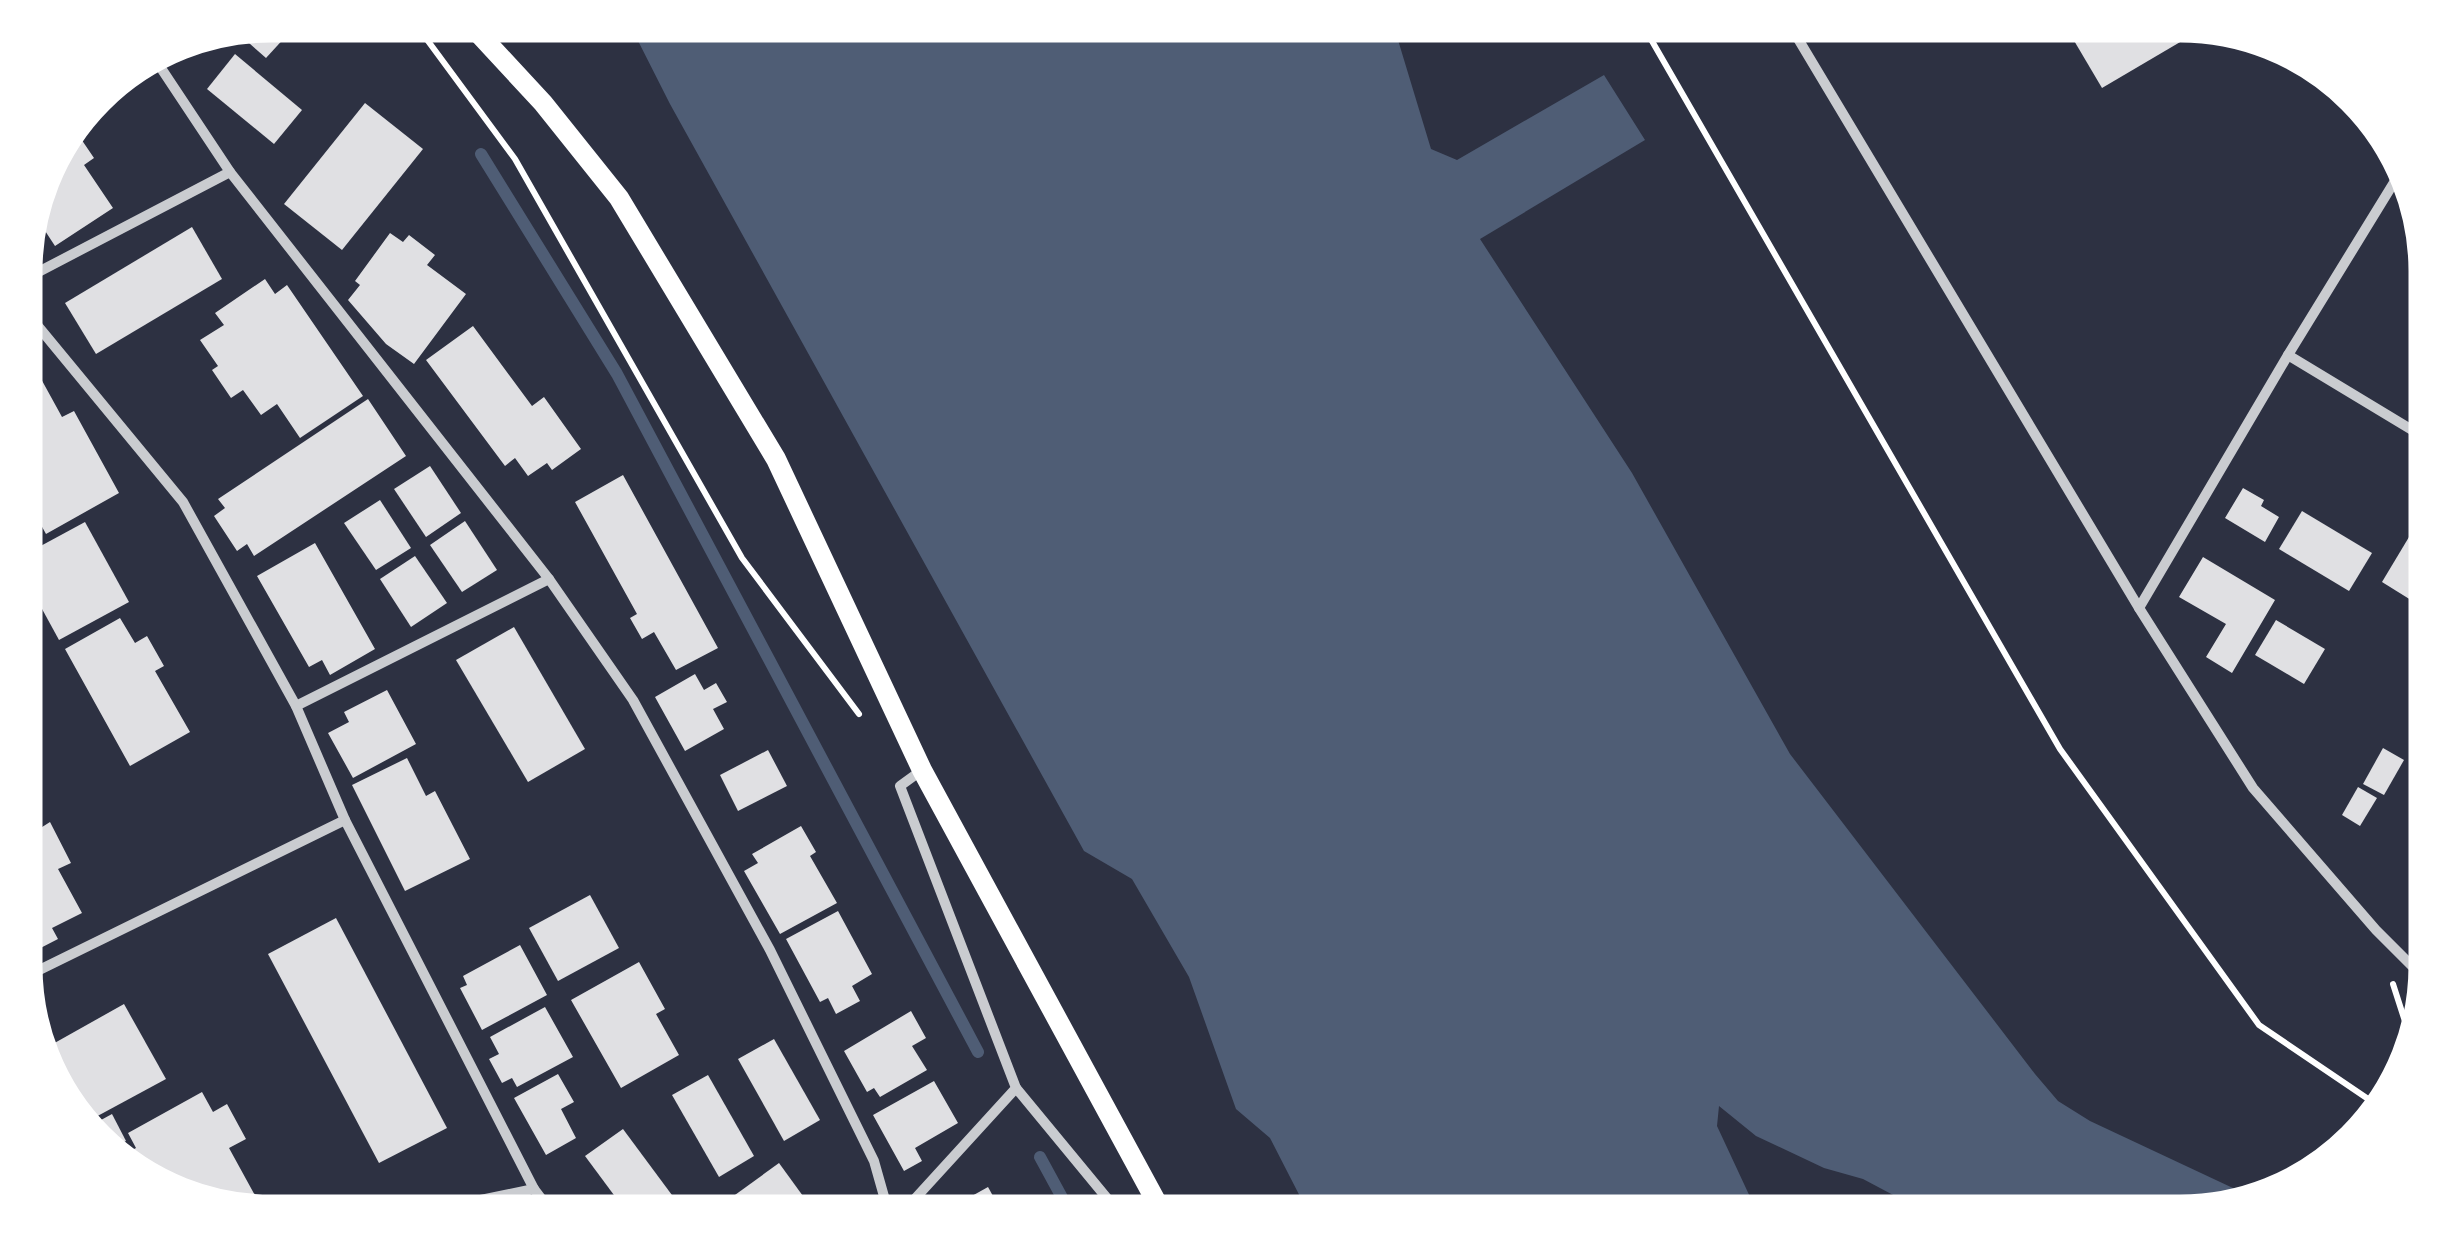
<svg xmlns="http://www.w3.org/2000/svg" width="2451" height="1237" font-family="Overpass,sans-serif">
<rect width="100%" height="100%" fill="#2d3142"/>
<path fill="#4f5d75" d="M629 23H1388L1398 40 1431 149 1457 160 1604 75 1645 140 1480 239 1632 473 1790 754 2035 1074 2058 1101 2090 1121 2250 1196 2195 1214H1929L1863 1179 1824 1168 1756 1136 1719 1106 1717 1126 1758 1214H1309L1270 1138 1236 1109 1189 977 1132 879 1084 851 670 104Z"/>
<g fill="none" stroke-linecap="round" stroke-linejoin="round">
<g stroke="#4f5d75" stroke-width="12">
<path d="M481 154 617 374 978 1052"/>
<path d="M1040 1157 1071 1214"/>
</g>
</g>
<g fill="#e0e0e3">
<path d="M271 22H299L266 58 240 35 248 27Z"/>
<path d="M2063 22H2180L2204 28 2102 88Z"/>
<path d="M235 54 302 110 274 144 207 89Z"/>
<path d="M365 103 423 149 342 250 284 204Z"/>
<path d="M75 130 94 158 84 165 113 208 55 246 34 214 48 161 70 133Z"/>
<path d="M192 227 222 279 96 354 65 303Z"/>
<path d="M390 233 403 242 409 235 435 255 427 265 466 294 414 364 386 344 348 300 360 285 355 281Z"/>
<path d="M265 279 275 294 287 285 363 396 300 438 277 404 261 415 243 390 231 398 212 370 218 366 200 340 224 325 215 313Z"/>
<path d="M473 326 532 406 544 397 581 449 552 470 547 463 528 476 515 458 505 466 426 360Z"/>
<path d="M23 346 62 417 74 411 119 493 46 534 24 494Z"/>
<path d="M368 399 406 456 254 556 247 544 237 551 214 516 225 508 218 499Z"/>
<path d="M430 466 461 513 426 537 394 489Z"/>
<path d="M623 475 718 648 676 670 654 632 642 639 630 618 637 614 575 502Z"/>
<path d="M2243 488 2264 500 2261 506 2279 517 2265 542 2225 518Z"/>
<path d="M380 500 411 548 376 570 344 523Z"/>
<path d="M2427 507V610L2382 582Z"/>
<path d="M2302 511 2372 553 2349 591 2279 549Z"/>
<path d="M465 521 497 570 462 592 430 545Z"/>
<path d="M85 522 129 602 59 640 24 576V555Z"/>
<path d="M315 543 375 649 330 675 322 660 309 667 257 576Z"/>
<path d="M415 556 447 603 411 627 380 579Z"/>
<path d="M2203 557 2275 600 2232 673 2206 657 2226 624 2179 597Z"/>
<path d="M120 618 135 643 147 636 164 666 155 671 190 732 130 766 65 649Z"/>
<path d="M2276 620 2325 649 2304 684 2255 655Z"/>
<path d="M514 627 585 749 528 782 456 660Z"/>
<path d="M695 674 704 690 716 683 727 702 713 709 724 729 685 751 655 697Z"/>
<path d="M387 690 416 744 353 778 328 733 349 722 344 712Z"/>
<path d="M2383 748 2404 760 2384 795 2363 784Z"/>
<path d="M768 750 787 786 738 811 720 775Z"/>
<path d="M407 758 426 796 435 791 470 859 405 891 352 785Z"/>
<path d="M2358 787 2377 798 2360 826 2342 815Z"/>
<path d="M24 802 39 829 50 822 71 863 58 869 82 913 52 928 58 939 25 956Z"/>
<path d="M801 826 816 852 810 856 837 903 780 934 744 871 758 863 752 854Z"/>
<path d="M590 895 619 948 558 981 529 928Z"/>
<path d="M838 911 872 974 852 986 860 1001 836 1014 828 998 820 1002 786 939Z"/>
<path d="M336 918 447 1128 379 1163 268 954Z"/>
<path d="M520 945 547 995 482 1030 460 988 467 985 463 976Z"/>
<path d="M639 962 665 1009 656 1014 679 1055 621 1088 571 1000Z"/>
<path d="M124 1004 166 1079 92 1119 51 1045Z"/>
<path d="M545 1007 573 1057 517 1087 512 1078 502 1083 489 1059 499 1054 490 1037Z"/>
<path d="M911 1011 926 1038 912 1046 927 1070 880 1097 874 1088 867 1092 844 1051Z"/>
<path d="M774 1039 820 1120 784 1141 738 1059Z"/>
<path d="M558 1074 574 1102 561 1109 576 1138 546 1155 514 1098Z"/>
<path d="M708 1075 754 1156 719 1177 672 1095Z"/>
<path d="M934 1081 958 1123 915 1148 922 1161 904 1171 873 1115Z"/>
<path d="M202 1092 213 1112 227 1104 246 1139 229 1148 257 1199 241 1207 161 1189 121 1156 136 1148 128 1133Z"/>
<path d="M112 1114 126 1141 112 1148 94 1133 90 1126Z"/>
<path d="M623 1129 686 1214H628L585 1156Z"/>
<path d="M779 1163 816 1214H739L728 1200Z"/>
<path d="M988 1187 1003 1214H947L945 1211Z"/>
</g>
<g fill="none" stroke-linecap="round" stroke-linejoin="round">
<g stroke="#fff" stroke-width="6">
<path d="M414 22 515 159 742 558 859 714"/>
<path d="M1641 22 2060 749 2259 1025 2377 1105"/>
<path d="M2393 984 2411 1040"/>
</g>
<g stroke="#caccd0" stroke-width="10">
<path d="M1788 22 2139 608 2253 788 2376 930 2425 979"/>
<path d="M230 172 549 579 633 700 770 950 874 1161 889 1214"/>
<path d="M23 280 230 172 153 56"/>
<path d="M23 308 183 502 296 706 345 820 534 1189 553 1214"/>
<path d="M2288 355 2427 439"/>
<path d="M2139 608 2288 355 2401 171"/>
<path d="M296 706 549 579"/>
<path d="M25 977 345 820"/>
<path d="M1016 1088 1120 1214"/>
<path d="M413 1214 534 1189"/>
<path d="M901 1214 1016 1088 900 786 922 770"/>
</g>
<path stroke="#fff" stroke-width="20" d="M468 22 543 103 619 198 776 459 922 770 1163 1214"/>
</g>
<path d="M0 0H2451V1237H0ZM271 40H2180A231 231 0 0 1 2411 271V966A231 231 0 0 1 2180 1197H271A231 231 0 0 1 40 966V271A231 231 0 0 1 271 40Z" fill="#fff" fill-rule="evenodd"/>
<path fill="none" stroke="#fff" stroke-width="5" d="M271 40H2180A231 231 0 0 1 2411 271V966A231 231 0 0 1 2180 1197H271A231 231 0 0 1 40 966V271A231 231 0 0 1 271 40Z"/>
</svg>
